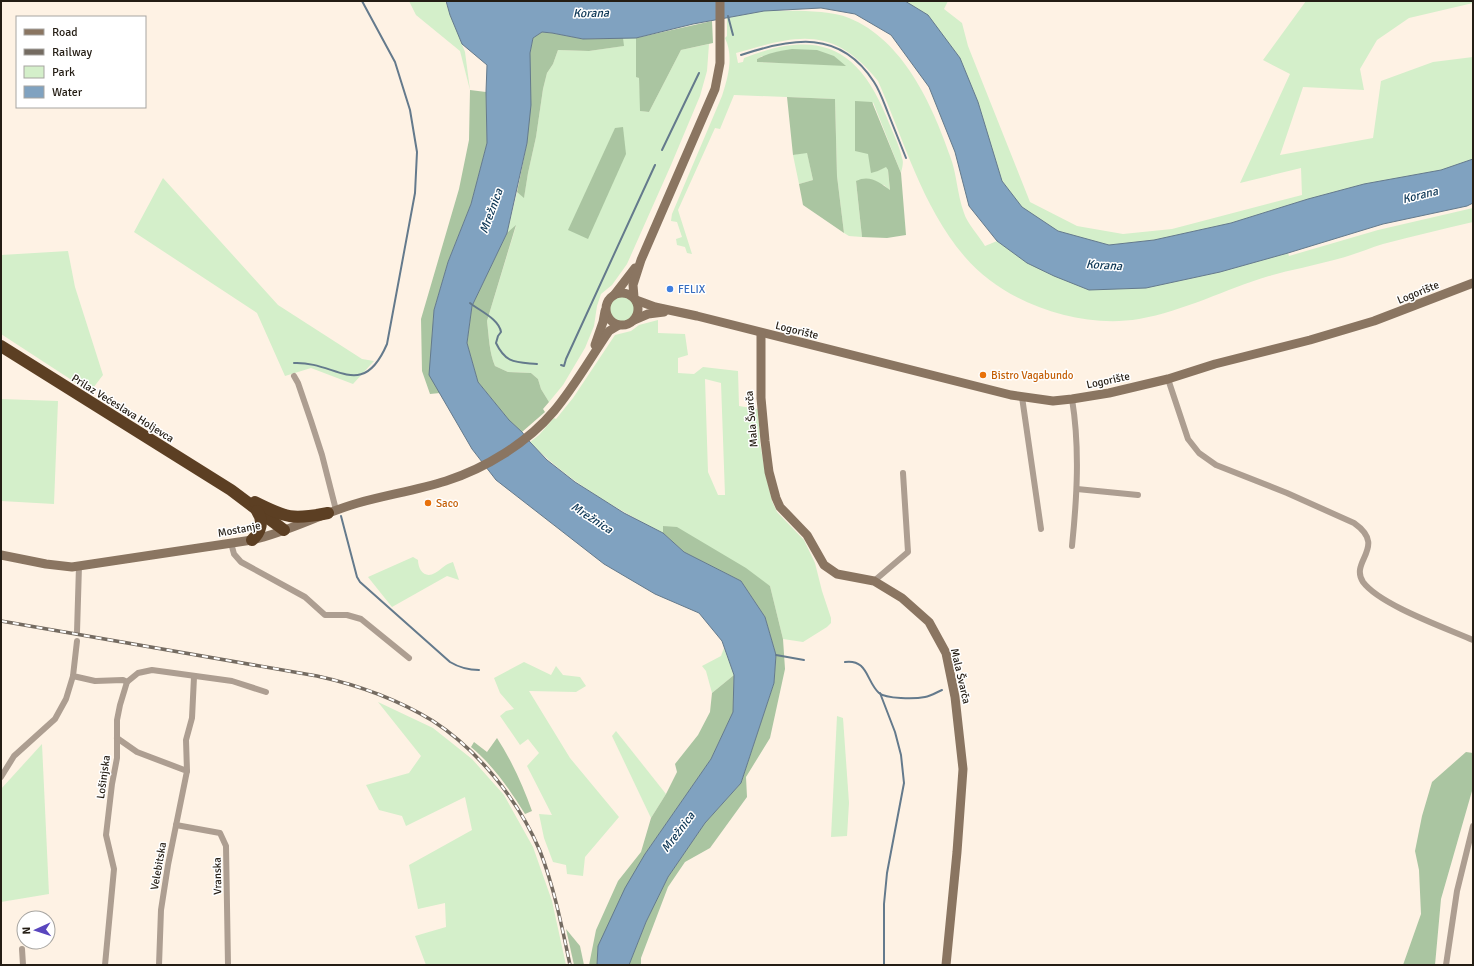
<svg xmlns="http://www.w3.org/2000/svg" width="1474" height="966" font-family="Signika,sans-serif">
<rect width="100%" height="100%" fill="#fef2e4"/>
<g fill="#d4efca" fill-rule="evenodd">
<path d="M409 1H445L465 52 470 90 460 51 416 15Z"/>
<path d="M905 1H948L944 9 962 23 968 46 1030 202 1077 226 1123 234 1172 229 1302 195 1301 168 1240 183 1290 74 1263 60 1306 1H1473V3L1409 18 1377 40 1360 69 1364 90 1303 87 1280 155 1373 138 1381 81 1433 62 1473 57V159L1441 170 1364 184 1308 199 1231 223 1154 240 1109 245 1058 231 1022 207 1002 181 978 102 960 58 928 15Z"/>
<path d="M764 11C788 11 827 9 849 18 903 40 932 104 950 156 957 174 957 194 964 213 967 223 979 236 985 246L997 241 1027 263 1146 288 1220 272 1288 253 1289 256 1378 230 1473 208V222C1443 229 1413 236 1383 244 1367 249 1351 256 1334 260 1312 266 1290 270 1269 276 1226 289 1184 311 1139 319 1079 329 1004 303 965 257 922 207 904 140 878 81 833 25 798 35 736 53L738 63 743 62 744 58C816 30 857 44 887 118 892 131 899 144 902 158 904 162 902 168 901 173L873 102 868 154 878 171 886 166 888 170 890 191 884 185 856 181 862 237 849 236 844 233 837 176 835 99 734 95 720 129 715 128 678 210 692 254 687 253 685 247 677 245 676 239 682 237 677 222 671 221 672 214 722 96C728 77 734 57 725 38L727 36V18ZM762 56 845 65 757 62V59Z"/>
<path d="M623 38H636V76L639 78 641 111 649 112 681 50 709 44 707 71 700 96 671 165 627 264 612 285 601 294 597 306 594 326 585 348 563 385 549 402 541 389 538 379 531 373 508 372 495 366C489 352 489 337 487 321L516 226 507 233 517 192 524 197 528 173 536 137 543 89 547 73 553 64 558 50 589 51 623 46Z"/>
<path d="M807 152 813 180 799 184 793 155Z"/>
<path d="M163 178 278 305 362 359 374 361 353 384 311 368 285 376 257 313 134 232Z"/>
<path d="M68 251 75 287 103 375 90 392 1 334V255Z"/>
<circle cx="622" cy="309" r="13"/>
<path d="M658 320V333L685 334 688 355 678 358V373L694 374 703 367 738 371 739 406 758 409 760 443 765 472 772 501 777 512 804 540 815 563 822 591 831 618V623L827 627 803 642 783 639 770 586 664 526 663 533C615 508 567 481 530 442L539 435 554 418 556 419 573 398 615 335 631 331 639 325ZM705 379 721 383 725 495H718L708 472Z"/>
<path d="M1 399 58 401 54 504 1 501Z"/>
<path d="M413 557 418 560C418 570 425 579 435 573 442 569 445 564 453 562L459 580 447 576 392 607 368 577Z"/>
<path d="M724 648 734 675 712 693 706 671 702 666 721 656Z"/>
<path d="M524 662 551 675 556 666 563 675 580 677 586 686 576 692 529 691 570 758 619 817 585 857 583 876 567 874 566 865 553 862 544 838 539 814 552 815 527 766 539 753 528 739 520 745 500 716 506 711 514 709 500 693 494 678Z"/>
<path d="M378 702 433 728 472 759 504 795 533 847 552 901 566 965H426L415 936 446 927 445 903 418 909 409 865 472 830 465 797 406 826 402 816 379 810 366 785 409 773 421 756Z"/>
<path d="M837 716 843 718 849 803 847 836 831 837Z"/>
<path d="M616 731 666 794 651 818 612 736Z"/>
<path d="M42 744 49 894 1 902V789Z"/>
</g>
<g fill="#aac5a1">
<path d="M712 21 713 43 681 50 649 112 640 111 639 78 636 77V38Z"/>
<path d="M542 32 552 33 583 39 623 38 624 46 589 51 558 50 553 64 547 73 543 89 536 137 528 173 524 198 517 192 527 143 530 53 533 38Z"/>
<path d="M792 49 817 50 834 56 846 66 757 62V59C768 53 780 51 792 49Z"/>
<path d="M470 90 486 92 487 143 471 204 448 262 434 310 430 375 440 393 430 394 422 371 421 319 459 189 469 140Z"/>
<path d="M787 97 835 99 837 176 844 233 803 205 799 184 813 180 807 153 793 155Z"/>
<path d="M855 101 872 102 901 173 906 235 887 238 862 237 856 181C870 174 880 183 890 190L888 170 886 167 878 171 871 173 868 154 855 151Z"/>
<path d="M623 127 626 154 588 239 568 230 615 128Z"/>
<path d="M516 225 487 321C489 337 489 352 495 366L508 372 531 373 538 379 541 389 549 402 543 409 545 412 522 432 509 420 478 382 467 343 472 306 507 233Z"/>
<path d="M663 526 677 527 746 568 770 586 783 639 785 669 770 738 746 777 747 797 710 848 685 862 668 887 641 958V965H629L646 922 668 877 705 823 741 783 774 683 776 655 765 617 741 581 684 552 663 533Z"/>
<path d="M734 675 733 712 711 759 645 854 598 946 597 965H589L596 930 618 881 641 852 651 818 666 794 677 772 675 764 698 735 710 712 712 693Z"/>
<path d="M497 738C512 761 523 786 532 811L525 814C510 790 493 765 471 747L474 742 487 752Z"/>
<path d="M1466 752 1473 753 1472 791 1441 899 1435 965H1403L1421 914 1419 870 1415 851 1422 816 1432 782Z"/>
<path d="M566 929 580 946 584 965H574Z"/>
</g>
<path fill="#80a2c0" stroke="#647a8c" d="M446 1H905L928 15 960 58 978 102 1002 181 1022 207 1058 231 1109 245 1154 240 1231 223 1308 199 1364 184 1441 170 1473 159V203L1467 206 1383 224 1288 253 1220 272 1146 288 1089 290 1054 276 1027 263 997 241 969 206 955 152 929 87 891 35 855 14 821 8 764 11 693 24 636 38 583 39 552 33 542 32 533 38 530 53 531 105 527 143 507 233 472 306 467 343 478 382 509 420 522 432 530 442 547 460 575 482 624 513 663 533 684 552 741 581 765 617 776 655 774 683 741 783 705 823 668 877 646 922 629 965H597L598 946 625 888 645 854 711 759 733 712 734 675 722 641 699 613 655 594 604 564 496 480 472 449 429 375 434 310 448 262 471 204 487 143 486 92 487 65 462 44 450 15Z"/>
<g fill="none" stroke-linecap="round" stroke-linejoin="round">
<g stroke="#647a8c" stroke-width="2">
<path d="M728 16 733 35"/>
<path d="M741 55C792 38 840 29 874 82 880 91 884 103 888 113 894 128 900 143 906 158"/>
<path d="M662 150 699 73"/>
<path d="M470 303C480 311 499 319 501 332L498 336 496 343C506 364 516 362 537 364"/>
<path d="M294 363C336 361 362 402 387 344L415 193 417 152 410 110 395 62 362 1"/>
<path d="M561 365 564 366 566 359 655 165"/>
<path d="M341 516 357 577 360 582 450 662C460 668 468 670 479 670"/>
<path d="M776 655 804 660"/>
<path d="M845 662C868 659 866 681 879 693 886 699 915 699 925 697 931 696 937 692 942 690"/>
<path d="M880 693 895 732 901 755 904 783 887 873 884 904V965"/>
</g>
<g stroke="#ad9e91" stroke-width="6">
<path d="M294 376 298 383 311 421 322 455 336 510"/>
<path d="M1168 379 1188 439 1199 453 1216 465 1287 493 1354 523C1388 547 1349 561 1363 582 1380 605 1446 628 1473 640"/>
<path d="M1022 397 1041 529"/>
<path d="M1072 399C1080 448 1077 497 1072 546"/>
<path d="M1077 489 1138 495"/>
<path d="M231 543 234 554 241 562 305 597 325 615H347L361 619 409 658"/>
<path d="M874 581 908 552 903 473"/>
<path d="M77 632 79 566"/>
<path d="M77 641 73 676 95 681 123 680 127 682 120 705 117 720V758L112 784 106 835 114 869 105 965"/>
<path d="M127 682 138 673 152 670 232 681 266 692"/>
<path d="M117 738 137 752 187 771 168 865 161 910 159 965"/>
<path d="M187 771 186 740 192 718 194 677"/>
<path d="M1 777 14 756 55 719 66 699 73 676"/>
<path d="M176 825 220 833 226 846 228 965"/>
<path d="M22 949 23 965"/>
<path d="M1446 965 1457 891 1473 826"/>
</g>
<g stroke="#8a7561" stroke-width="9">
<circle cx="622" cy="309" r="16"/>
<path d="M615 294 635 268"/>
<path d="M634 297 633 285 641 260 715 89 720 63V1"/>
<path d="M636 300 655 307 697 316 1011 395 1053 401 1072 399 1109 393 1168 379 1215 364 1310 340 1374 321 1473 283"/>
<path d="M634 320 648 314 664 312"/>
<path d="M761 333V398L765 441 769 472 776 498 780 507 807 535 824 565 837 574 874 581 902 598 929 622 946 653 955 697 963 769 957 852 946 965"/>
<path d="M595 345 603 322 605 311"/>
<path d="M1 555 46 564 72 567 252 540C288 532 322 513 358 503 387 495 417 490 446 481 486 468 527 443 554 411 575 386 591 357 609 331L619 325"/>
</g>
<g stroke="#5c3f23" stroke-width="12">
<path d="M1 346 231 490 284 530"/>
<path d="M255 502C287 518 292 520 328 513"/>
<path d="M252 540C261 532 264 521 257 511"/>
</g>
<g stroke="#746b61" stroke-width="3.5">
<path id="rail" d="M1 621 317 676C358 685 397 699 433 721 478 750 519 801 540 851 554 887 562 927 570 965"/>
</g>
<use href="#rail" stroke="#fff" stroke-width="2" stroke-dasharray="6" stroke-linecap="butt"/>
</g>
<circle fill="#3f7fe0" stroke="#fff" stroke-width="1.5" cx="670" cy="289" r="4"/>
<g fill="#e8710a" stroke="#fff" stroke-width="1.5">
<circle cx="983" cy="375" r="4"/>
<circle cx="428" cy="503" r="4"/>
</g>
<g text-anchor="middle" stroke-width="3" stroke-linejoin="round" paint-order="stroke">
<g font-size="11" fill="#366cbe" stroke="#fff" text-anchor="start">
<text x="678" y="293">FELIX</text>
</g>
<g font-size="11" fill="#241d14" stroke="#fff">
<text transform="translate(1418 292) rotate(-22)" y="4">Logorište</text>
<text transform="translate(797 330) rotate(14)" y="4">Logorište</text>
<text transform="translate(1108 380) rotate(-12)" y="4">Logorište</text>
<text transform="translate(123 408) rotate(32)" y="4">Prilaz Većeslava Holjevca</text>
<text transform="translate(751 419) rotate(-95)" y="4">Mala Švarča</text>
<text transform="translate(239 529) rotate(-11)" y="4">Mostanje</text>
<text transform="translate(961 676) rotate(77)" y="4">Mala Švarča</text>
<text transform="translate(103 777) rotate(-82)" y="4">Lošinjska</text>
<text transform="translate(158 866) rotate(-80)" y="4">Velebitska</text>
<text transform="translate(217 876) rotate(-91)" y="4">Vranska</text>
</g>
<g font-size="11" fill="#c56008" stroke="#fff" text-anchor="start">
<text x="991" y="379">Bistro Vagabundo</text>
<text x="436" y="507">Saco</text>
</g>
<g font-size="12" font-style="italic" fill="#0c3655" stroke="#fff">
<text transform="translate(591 13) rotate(-1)" y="4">Korana</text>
<text transform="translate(1420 195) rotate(-14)" y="4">Korana</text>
<text transform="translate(491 211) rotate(-70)" y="4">Mrežnica</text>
<text transform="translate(1104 265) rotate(4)" y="4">Korana</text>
<text transform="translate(592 518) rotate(33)" y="4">Mrežnica</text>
<text transform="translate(678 832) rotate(-53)" y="4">Mrežnica</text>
</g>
</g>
<rect width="1474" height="966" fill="none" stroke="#241d14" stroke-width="4"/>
<rect x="16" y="16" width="130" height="92" fill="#ffffff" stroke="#a7a5a1"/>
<rect x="24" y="29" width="20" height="6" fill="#8a7561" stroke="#a7a5a1"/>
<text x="52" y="36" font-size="12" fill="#241d14">Road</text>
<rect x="24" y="49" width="20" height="6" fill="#746b61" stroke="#a7a5a1"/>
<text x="52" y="56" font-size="12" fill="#241d14">Railway</text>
<rect x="24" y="66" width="20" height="12" fill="#d4efca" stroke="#a7a5a1"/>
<text x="52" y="76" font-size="12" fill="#241d14">Park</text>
<rect x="24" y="86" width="20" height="12" fill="#80a2c0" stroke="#a7a5a1"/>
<text x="52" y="96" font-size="12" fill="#241d14">Water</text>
<g transform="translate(36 930) rotate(267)"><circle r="19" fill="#ffffff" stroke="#a7a5a1"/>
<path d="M0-3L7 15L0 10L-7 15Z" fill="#5946be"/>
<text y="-6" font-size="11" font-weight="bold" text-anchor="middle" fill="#241d14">N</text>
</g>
</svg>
